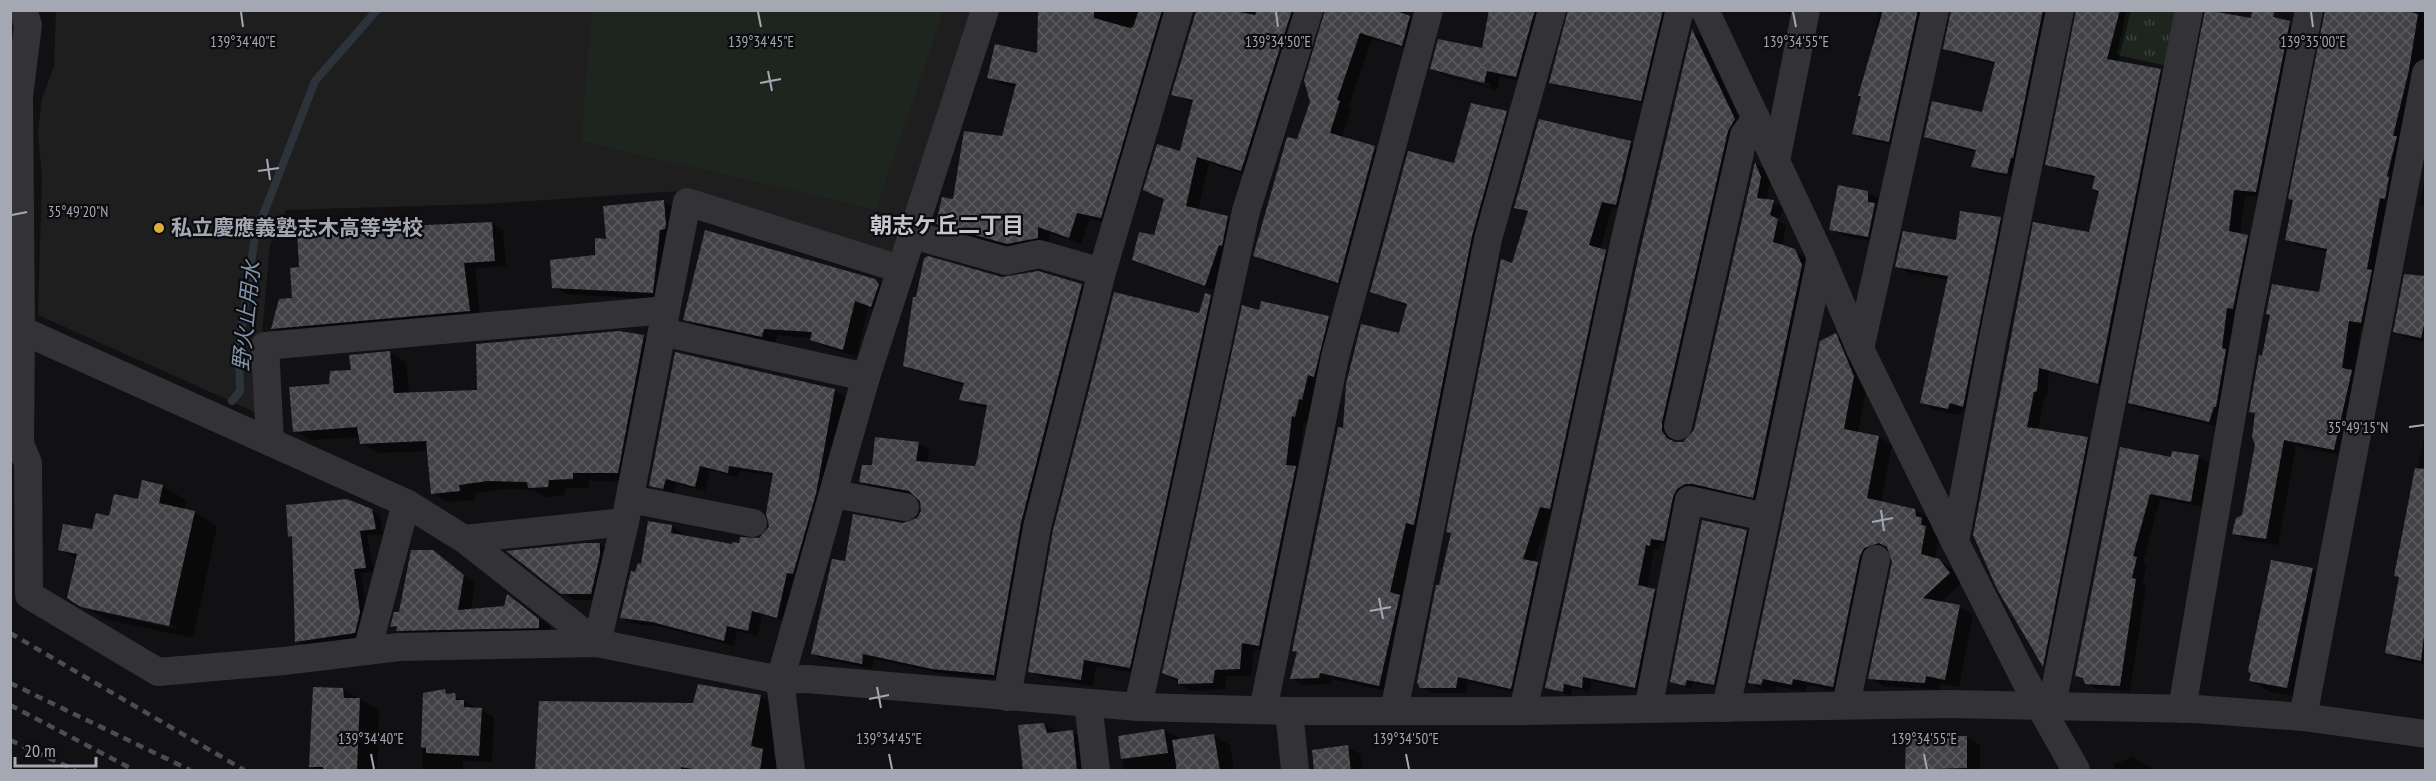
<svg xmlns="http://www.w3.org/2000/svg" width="2436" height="781" font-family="'PT Sans Narrow','Noto Sans JP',sans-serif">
<defs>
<pattern id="grass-tufts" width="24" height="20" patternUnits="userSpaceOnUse" patternTransform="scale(1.5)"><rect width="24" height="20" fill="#1e251f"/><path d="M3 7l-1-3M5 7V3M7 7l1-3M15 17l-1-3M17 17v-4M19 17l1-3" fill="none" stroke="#3c423d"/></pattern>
<pattern id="building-cross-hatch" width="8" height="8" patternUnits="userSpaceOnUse" patternTransform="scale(1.5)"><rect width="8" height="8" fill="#414146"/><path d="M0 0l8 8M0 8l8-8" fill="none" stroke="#595a5e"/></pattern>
</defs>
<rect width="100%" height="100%" fill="#111113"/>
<path fill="#1e1e1f" d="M56 11H976L901 246 887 253 681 191 485 204 286 210 270 245 255 412 38 315 42 176 38 133 42 99 54 66Z"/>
<path fill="url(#grass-tufts)" d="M2126 11H2180L2168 66 2117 55Z"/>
<path fill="#1e251f" d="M592 11V10L943 11 876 210 581 141Z"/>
<g fill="#0007" fill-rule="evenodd">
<path d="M1040 10H1176L1112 224 1089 219 1081 244 1049 233V244L1019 250 949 230 938 224 1003 138 1016 87 1001 84 989 77 1039 54Z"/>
<path d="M1196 10H1305L1253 177 1209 163 1198 210 1227 217 1239 224 1217 291 1145 266 1134 259 1155 237 1165 200 1157 196 1181 153 1193 103 1173 94Z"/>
<path d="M1326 10H1407L1405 16 1421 24 1414 51 1372 39 1348 108 1351 109 1342 138 1374 148 1386 154 1350 288 1266 262 1255 255 1312 102Z"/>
<path d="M1490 10H1550L1529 83 1500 77 1497 90 1445 76 1432 68 1483 50ZM1444 71 1491 84V87L1444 74Z"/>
<path d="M1572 10H1672L1648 104 1558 86 1550 82Z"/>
<path d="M1781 10H1801L1798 20Z"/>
<path d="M1880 10H1930L1899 147 1864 139 1853 133Z"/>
<path d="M1952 10H2055L2018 178 1983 172 1973 166 1976 152 1936 142 1925 136 1983 113 1996 64 1955 54 1945 48Z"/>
<path d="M2077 10H2131L2118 62 2160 70 2170 76 2109 388 2049 372 2047 396 2044 397 2038 430 2088 438 2098 444 2053 671 2044 666 1999 588 1975 535 2090 234 2100 193 2093 189 2096 178 2057 170 2047 164Z"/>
<path d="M2359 10H2426V72L2373 329 2361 327 2354 373 2363 378 2346 456 2296 446 2278 545 2246 540 2234 533 2243 516 2257 444V415L2251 412 2271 316 2267 314 2320 294 2328 252 2299 246 2287 240 2294 201 2290 198Z"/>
<path d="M2289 26 2300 33 2267 197 2245 196 2240 235 2258 242 2221 427 2141 409 2130 403Z"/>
<path d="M1693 32 1701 36 1743 125 1671 438 1675 444 1684 443 1695 430 1756 164 1764 169 1770 183 1766 201 1783 207 1778 221 1786 225 1782 246 1803 256 1811 271 1762 501 1694 488 1673 545 1660 543 1659 550 1654 549 1647 589 1663 596 1644 692 1591 681 1590 692 1572 688 1571 696 1547 687Z"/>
<path d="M1506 113 1518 120 1402 597 1411 603 1391 692 1332 679 1331 684 1303 685 1292 679 1298 653 1294 650 1344 430 1401 334 1408 306 1371 292 1455 164Z"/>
<path d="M1540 121 1631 143 1641 149 1627 210 1612 207 1600 250 1616 258 1560 514 1551 512 1534 563 1548 570 1522 694 1468 682 1466 693H1432L1421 687 1452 534 1448 531 1513 264 1528 214 1516 207Z"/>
<path d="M2426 172V208L2419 204Z"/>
<path d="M1868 193 1881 200V243L1844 236 1831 229Z"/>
<path d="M664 202 676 209 665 300 566 294 553 287Z"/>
<path d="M2000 219 2013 226 1976 413 1963 409 1961 415 1934 410 1922 403 1949 280 1909 273 1897 266 1957 242Z"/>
<path d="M492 224 503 230 506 266 475 268 480 317 283 334 273 328 293 300Z"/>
<path d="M706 232 875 280 889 288 885 313 868 308 857 356 825 347 812 338 777 335 775 344 698 327 685 319Z"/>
<path d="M2426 278V342L2407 338 2395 331Z"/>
<path d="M1002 279 1081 285 1092 291 1004 680 944 674 874 659 872 669 823 659 812 653 833 561 846 563 903 525 918 519 923 511 922 500 916 495 871 487 860 481 873 466 918 443 929 449 927 463 976 468 988 408 971 405 961 399 965 385 915 371 905 365Z"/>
<path d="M1210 297 1222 304 1142 674 1096 666 1093 686 1042 678 1030 671Z"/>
<path d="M1261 312 1328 318 1340 325 1307 423 1304 422 1271 652 1254 649 1251 676H1227L1225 689 1191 691 1169 677Z"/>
<path d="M619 332 644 337 660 346 634 482 588 481 589 488H565L564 495 546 497 534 490 505 489 475 493V500L448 502 432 493 429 451 378 453 361 443 360 437 311 440 294 431 330 385 390 353 406 362 409 394 478 392Z"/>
<path d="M1835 335 1849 343 1867 384 1858 433 1879 437 1892 445 1881 502 1915 510 1929 518 1930 524 1935 527 1934 533 1939 535 1935 559 1953 569 1962 582 1940 603 1959 607 1973 614 1959 687 1940 683 1939 690 1883 686 1870 678 1894 562 1890 551 1878 555 1847 693 1807 685 1805 692 1776 686 1775 692 1763 690 1750 683Z"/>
<path d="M676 354 835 391 845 397 825 500 788 622 762 615 758 636 737 631 734 646 663 627 631 623 621 617 636 574 642 566 649 523 672 527 682 532 681 536 733 546 760 540 771 527 774 476 739 471 738 478 710 470 705 491 676 484 674 493 650 485Z"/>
<path d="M2426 426V665L2399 659 2387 652 2400 578 2396 575Z"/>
<path d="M2121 449 2172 459 2198 456 2209 462 2202 507 2160 499 2143 563 2147 565 2142 584 2146 586 2130 691 2097 689 2076 675Z"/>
<path d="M162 486 186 500 184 510 194 512 217 526 193 638 106 619 68 598 77 559 59 549 93 531ZM90 607 177 626 176 629 90 610Z"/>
<path d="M372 510 380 515 383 534 367 535 374 572 361 573 368 617 363 637 305 646 297 641 293 538 290 536Z"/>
<path d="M1746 531 1752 535 1720 687 1693 683 1691 689 1678 685 1672 681Z"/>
<path d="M600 544 613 552 605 600H575L561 592Z"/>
<path d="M432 552 475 583 471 610 505 607 508 596 551 627V634L410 637 392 626Z"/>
<path d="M2312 569 2331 580 2306 698 2270 692 2251 681Z"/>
<path d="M699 686 761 696 783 709 773 757 784 763 783 770H536L694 704Z"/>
<path d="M343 689 379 710 377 770H319L311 766Z"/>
<path d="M444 691 494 717 492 762 463 761V770H422L425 694Z"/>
<path d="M1044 724 1060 733 1073 732 1089 742 1092 770H1026Z"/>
<path d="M1164 730 1182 740 1213 735 1230 745 1234 770H1124L1119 737Z"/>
<path d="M1967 737 1980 745V770H1906Z"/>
<path d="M1347 747 1360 754 1363 770H1315Z"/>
<path d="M2132 757 2152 768 2153 770H2116L2113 765Z"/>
</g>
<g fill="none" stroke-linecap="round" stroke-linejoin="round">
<path stroke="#2c333a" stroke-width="8" d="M232 401 240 391 239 344 255 236 315 81 377 10"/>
</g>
<g fill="url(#building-cross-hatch)">
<path d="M1038 10H1094V18L1130 28 1133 27 1139 10H1162L1101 218 1077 213 1069 238 1038 227V238L1007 244 936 224 942 197 953 199 964 131 1002 136 1016 84 987 78 995 44 1037 53Z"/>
<path d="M1257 10H1292L1241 171 1197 157 1186 206 1228 216 1222 246 1219 245 1205 286 1132 260 1139 232 1154 235 1164 199 1143 190 1157 144 1180 151 1193 100 1171 95 1196 11H1234L1255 15Z"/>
<path d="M1325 10H1394L1410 16 1402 46 1360 33 1337 100 1340 101 1330 133 1375 146 1338 283 1253 256 1287 137 1297 139 1310 102 1304 80Z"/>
<path d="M1489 10H1535L1516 77 1487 71 1484 83 1430 69 1438 39 1482 48Z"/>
<path d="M1568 10H1663L1641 101 1549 83Z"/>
<path d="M1883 10H1918L1889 142 1852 134 1861 96H1858Z"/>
<path d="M1951 10H2043L2013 158H2011L2007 174 1971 167 1976 150 1924 137 1932 101 1982 112 1995 62 1943 49Z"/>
<path d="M2076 10H2120L2107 59 2161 69 2098 384 2039 368 2037 391 2034 392 2027 427 2088 437 2043 667 1997 589 1973 535 2033 222 2089 232 2099 191 2092 189 2095 176 2045 165Z"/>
<path d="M2205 10 2251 18 2252 10H2275L2273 17 2290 21 2256 192 2234 190 2229 231 2248 235 2233 309 2227 308 2222 348 2226 349 2216 407H2214L2209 422 2128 403Z"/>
<path d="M2325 10H2402L2418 14 2409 70 2393 136H2397L2387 176 2389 177 2385 199 2380 198 2367 269 2372 270 2361 323 2349 321 2342 368 2352 370 2334 450 2284 440 2266 539 2232 534 2236 518 2242 515 2255 444 2252 437 2255 413 2249 412 2259 355 2262 356 2270 315 2266 314 2272 284 2319 292 2327 249 2285 240 2293 200 2288 199Z"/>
<path d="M1692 29 1735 119 1728 131 1662 422V431L1667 438 1675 442H1683L1694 430 1755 162 1761 177 1757 198 1774 200 1770 215 1778 219 1773 242 1795 249 1802 265 1753 498 1693 484H1685L1677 489 1673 497 1664 541 1651 539 1650 546 1646 545 1638 585 1655 589 1635 688 1583 677 1582 688 1564 684 1563 692 1545 688 1638 259Z"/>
<path d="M1471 103 1507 111 1472 236 1414 525 1406 523 1390 592 1400 595 1379 686 1320 673 1319 678 1290 679 1297 652 1292 651 1338 427 1343 428 1346 384 1361 324 1399 333 1407 304 1370 292 1408 151 1454 163Z"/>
<path d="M1539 119 1631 141 1616 205 1602 202 1589 245 1606 250 1550 509 1540 507 1523 559 1538 562 1511 689 1458 677 1456 688H1420L1417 682 1436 585H1439L1451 533 1446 532 1501 259 1512 263 1528 211 1514 208Z"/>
<path d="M1838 185 1868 191V202L1875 203 1868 237 1829 230Z"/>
<path d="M664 200 666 225 665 229 660 230 653 293 552 288 550 260 595 255V238L606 239 603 206Z"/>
<path d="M1960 211 2001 217 1963 407 1950 403 1948 409 1920 403 1948 276 1895 267 1903 231 1956 240Z"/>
<path d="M492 222 495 261 464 263 470 311 271 329 279 299 292 298 290 268 299 267 297 231Z"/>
<path d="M705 230 875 279 879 284 871 307 855 301 843 350 810 340 812 332 764 329 762 337 683 320Z"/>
<path d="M928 256 1002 277 1038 271 1082 284 1021 523 994 675 932 669 863 654 862 664 811 654 832 559 845 561 853 514 903 523 917 518 921 511 920 501 909 491 859 482 862 465H872L875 437 919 442 916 461 975 466 977 460 987 405 959 400 964 383 903 366 913 297H916L924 258Z"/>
<path d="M2404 274 2426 276V316L2421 338 2393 332Z"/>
<path d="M1114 292 1199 313 1205 293 1211 295 1130 668 1084 660 1081 680 1028 672 1053 530Z"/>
<path d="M1261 301 1329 316 1314 377 1308 375 1302 400 1299 399 1295 417 1292 416 1286 465 1296 466 1259 646 1242 643 1240 669 1215 670 1213 683 1178 684V679L1162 673 1242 305 1259 310Z"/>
<path d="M619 331 644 335 618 473H573V479L549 480 548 487 528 488 527 482 488 481 459 485 460 491 431 494 426 441 360 444 357 427 293 432 289 387 329 384 330 371 351 370 349 355 390 351 394 393 477 390 476 344Z"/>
<path d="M1836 333 1854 376 1844 429 1879 436 1867 498 1915 509 1916 516 1922 518 1921 525 1926 526 1921 554 1939 559 1950 573 1923 598 1960 605 1945 680 1926 676 1925 683 1868 679 1892 562 1887 547 1879 543 1864 548 1860 556 1833 687 1793 679 1792 685 1763 679 1761 685 1748 683 1820 341Z"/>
<path d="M675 352 835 389 816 494 793 574 787 573 777 618 752 611 748 631 727 626 724 641 652 622 620 618 631 571 635 572 638 563 641 564 648 521 672 525 671 533 732 544V542L739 543 740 537 759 538 769 527 766 513 773 473 729 466 728 473 700 466 695 487 666 479 663 489 649 486Z"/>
<path d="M2120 447 2171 457 2172 451 2199 455 2191 502 2150 494 2133 556 2137 557 2132 578 2136 579 2120 686 2085 684 2083 678 2075 676Z"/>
<path d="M2415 468 2426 469V618L2421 661 2385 653 2399 577 2394 576Z"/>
<path d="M142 480 163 485 159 503 195 511 169 626 81 607 67 598 77 554 58 550 63 524 92 529 96 513 109 516 114 494 138 499Z"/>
<path d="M347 499 372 509 376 529 360 531 366 568 354 569 360 612 355 633 295 642 292 536 288 537 286 505Z"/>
<path d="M1702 520 1747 530 1714 685 1687 680 1685 686 1670 682Z"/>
<path d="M585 543H600V555L591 594H561L506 551Z"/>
<path d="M411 550H433L464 575 458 610 504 606 507 594 539 619V628L396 631 397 626 390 627 394 612H399Z"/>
<path d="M2271 560 2313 568 2287 688 2249 681 2251 674 2248 671Z"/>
<path d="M698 684 761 695 751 746 763 749 760 771H703L681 767V771H535L539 701 693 703Z"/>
<path d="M313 687 343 688 344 698H360L357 771H324L323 767H309Z"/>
<path d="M445 689 446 694 455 693 456 700H464V707L482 708 479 756 426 753V748L421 747 423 693Z"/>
<path d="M1044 723 1047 733 1073 730 1077 771H1023L1018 725Z"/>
<path d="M1164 729 1168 753 1121 759 1118 736Z"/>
<path d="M1214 734 1220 771H1177L1172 740Z"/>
<path d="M1967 736V768L1905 770 1906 738Z"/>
<path d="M1348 745 1351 771H1314L1312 750Z"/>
</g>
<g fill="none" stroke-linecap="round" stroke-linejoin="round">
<g stroke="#333337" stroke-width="28">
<path d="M23 10 28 25 19 96 21 327 20 444 28 463 29 595 158 672 284 661 399 647 597 643 780 680 807 679 1138 707 1289 711H1523L1949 704 2196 709 2303 717 2426 734"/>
<path d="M1705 10 1821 257 1860 349 1955 542 2024 678 2076 770"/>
<path d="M1776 161 1806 10"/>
<path d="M913 235 1006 261 1039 254 1102 272"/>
<path d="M10 325 406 503 464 539 597 643 625 522 687 202 900 269"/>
<path d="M662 332 866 377"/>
<path d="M1860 349 1935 10"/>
<path d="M1678 426 1744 135 1756 118"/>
<path d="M270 442 265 346 666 310"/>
<path d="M834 494 905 507"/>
<path d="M630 499 753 523"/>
<path d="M464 539 625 522"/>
<path d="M1955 542 1993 338 2060 10"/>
<path d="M367 651 406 503"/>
<path d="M1007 697 1037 527 1102 272 1179 10"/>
<path d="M1088 703 1096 770"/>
<path d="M1846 705 1876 559"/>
<path d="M2052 705 2189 10"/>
<path d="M1138 707 1246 211 1309 10"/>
<path d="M1726 708 1821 257"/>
<path d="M1648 709 1689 500 1765 517"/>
<path d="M2182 709 2249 314 2309 10"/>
<path d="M1263 710 1335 357 1429 10"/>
<path d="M1289 711 1295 770"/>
<path d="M1394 711 1488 239 1552 10"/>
<path d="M1523 711 1625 239 1678 17 1681 10"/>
<path d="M2303 717 2426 73"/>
<path d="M791 770 780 680 866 377 985 10"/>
</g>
<g stroke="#4c4d52" stroke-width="4.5" stroke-dasharray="8 6" stroke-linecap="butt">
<path d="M10 633 244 770"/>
<path d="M10 683 190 770"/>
<path d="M10 705 134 770"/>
<path d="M10 740 75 770"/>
</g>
</g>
<path fill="none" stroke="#a4a8b2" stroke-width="2" d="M241 12 243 27M758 12 761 27M1276 12 1278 27M1793 12 1796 27M2311 12 2313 27M768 71 772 91M760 83 781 79M267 159 270 180M258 171 279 168M12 215 27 212M2409 427 2424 425M1881 510 1884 531M1872 522 1893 518M1379 598 1383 619M1370 611 1391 607M877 687 881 708M869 699 889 695M371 754 374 769M889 754 892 769M1406 754 1409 769M1924 754 1927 769"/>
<circle fill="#ddad3f" stroke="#0c0c0e" stroke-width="2" cx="159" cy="228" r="6"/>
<g text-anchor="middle" stroke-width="4.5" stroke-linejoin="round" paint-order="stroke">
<g font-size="21" font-weight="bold" fill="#a4a8b2" stroke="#0c0c0e" text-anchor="start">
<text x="171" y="235">私立慶應義塾志木高等学校</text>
</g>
<g font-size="22" font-weight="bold" fill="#c5c7ce" stroke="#0c0c0e">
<text x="947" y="233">朝志ケ丘二丁目</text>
</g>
<g font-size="22" font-style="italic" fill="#7e94aa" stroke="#0c0c0e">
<text transform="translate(246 316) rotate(-84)" y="8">野火止用水</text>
</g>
</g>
<g font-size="15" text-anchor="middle" fill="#a4a8b2" stroke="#0c0c0e" stroke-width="4.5" stroke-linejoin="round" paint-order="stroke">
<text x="243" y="47">139°34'40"E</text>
<text x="761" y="47">139°34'45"E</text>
<text x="1278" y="47">139°34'50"E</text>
<text x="1796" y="47">139°34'55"E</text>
<text x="2313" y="47">139°35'00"E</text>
<text x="78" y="217">35°49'20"N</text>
<text x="2358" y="433">35°49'15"N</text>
<text x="371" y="744">139°34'40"E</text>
<text x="889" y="744">139°34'45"E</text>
<text x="1406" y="744">139°34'50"E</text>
<text x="1924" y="744">139°34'55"E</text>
</g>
<rect width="2436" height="781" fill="none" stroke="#a4a8b2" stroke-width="24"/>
<path d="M15 757v9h81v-9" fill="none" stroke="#a4a8b2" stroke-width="3"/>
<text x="24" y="757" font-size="18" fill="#a4a8b2" stroke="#0c0c0e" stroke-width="4.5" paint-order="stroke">20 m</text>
</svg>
